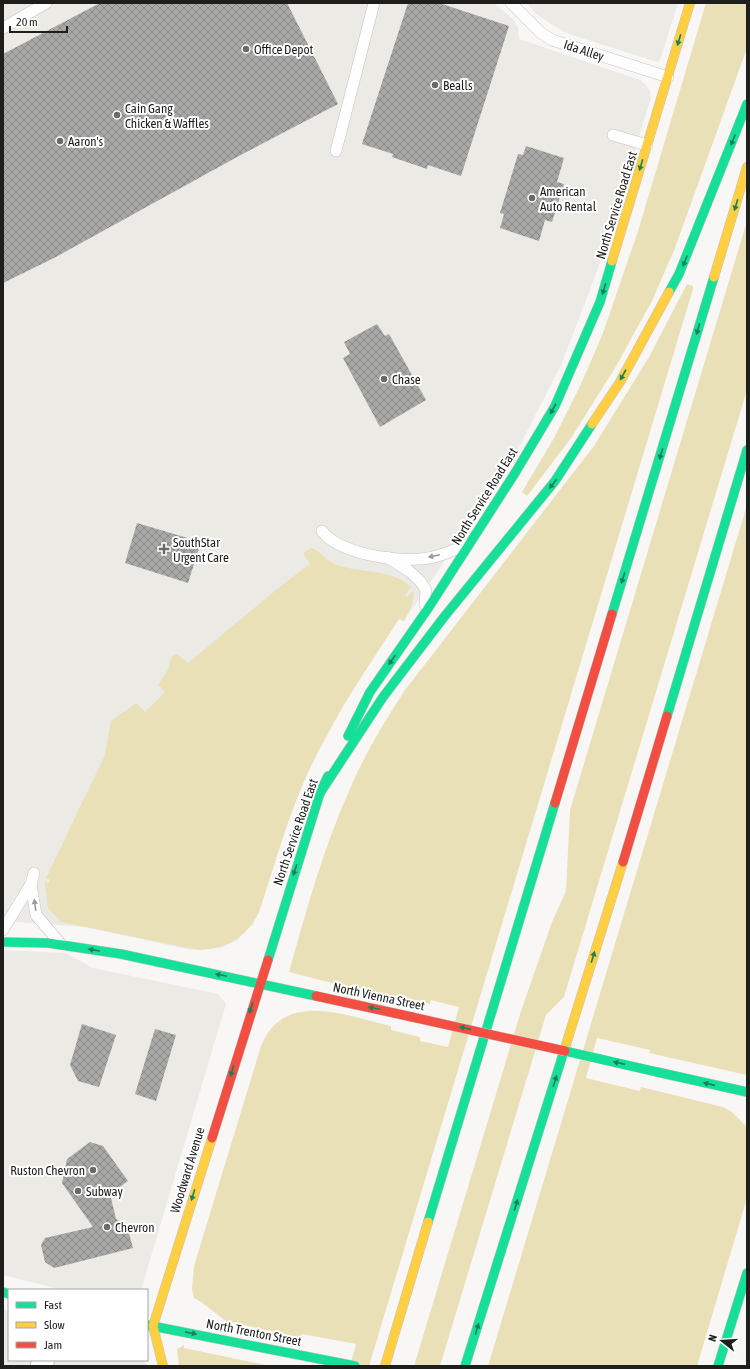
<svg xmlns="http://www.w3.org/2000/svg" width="750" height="1369" font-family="'Asap Condensed',sans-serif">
<defs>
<pattern id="building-cross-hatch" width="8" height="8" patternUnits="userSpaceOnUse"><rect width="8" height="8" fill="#a8a8a7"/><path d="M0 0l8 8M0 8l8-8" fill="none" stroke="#888887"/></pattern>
</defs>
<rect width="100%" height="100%" fill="#f8f7f6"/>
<g fill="#ebeae4">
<path d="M3 3H494L513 19 518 28 519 39 640 80 646 85 650 91 651 98 598 269 561 365 520 445 472 521 404 621 399 619 344 704 309 770 289 818 259 912 253 924 237 940 221 948 191 950 85 927 3 921Z"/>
<path d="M527 3H678L660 60 657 62 569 34 554 26 536 14Z"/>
<path d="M3 950 65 953 93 968 218 994 226 1004 141 1290H63L3 1275Z"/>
<path d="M3 1309 9 1311V1360H33L32 1366H3Z"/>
<path d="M52 1360H144L148 1366H49Z"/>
</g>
<g fill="#eae0b8">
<path d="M706 3H747V48L675 248 652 301 615 368 571 438 527 496 522 492 554 438 581 384 603 333 638 231Z"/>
<path d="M747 221V390L564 997 546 1015 440 1366H414L521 1011 552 922 566 891 570 810Z"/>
<path d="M687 284 693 286V289L369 1366H350L356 1344 302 1334 301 1338 226 1321 201 1302 194 1298 192 1289 194 1266 261 1046C284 989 347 1016 391 1026V1030L420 1037V1041L448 1047 459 1007 431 1000 430 1004 390 995 389 998 289 972C306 911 323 849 349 791 364 755 384 722 405 690L594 446 649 357Z"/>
<path d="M747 505V1075L649 1053 650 1050 597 1038 586 1078 640 1091 641 1087 723 1107 732 1112 747 1127V1198L697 1366H488Z"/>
<path d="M311 548C320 550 327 562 337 565 360 573 393 569 411 587L405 595 407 597 413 591 414 596 412 605 404 621 399 619C367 668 334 716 309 770 288 816 275 864 259 912 246 938 227 949 199 950L61 922 48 908 45 885V882L49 883 50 880 46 878 105 755 111 721 136 703 145 712 165 692 158 685 169 668 171 657 177 654 188 663 282 585 310 564 303 553Z"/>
<path d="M184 1345V1348L271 1366H179L177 1349Z"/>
</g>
<g fill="url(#building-cross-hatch)">
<path d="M100 3H287L338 104 237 157 54 258 3 283V54Z"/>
<path d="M408 3H439L509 26 461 176 428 165 427 169 392 157 393 154 362 144Z"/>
<path d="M526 146 564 158 557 182 564 184 552 222 545 220 539 241 500 228 504 214 500 213 518 154 523 155Z"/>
<path d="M377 324 385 336 389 334 426 400 380 427 343 358 350 354 344 342Z"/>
<path d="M137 523 201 542 188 583 125 563Z"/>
<path d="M82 1024 116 1035 99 1087 78 1081 70 1065Z"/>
<path d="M155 1029 176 1035 156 1101 135 1094Z"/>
<path d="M90 1142 103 1146 128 1181 110 1194 116 1219 127 1226 133 1248 54 1268 45 1262 41 1245 45 1238 93 1227 62 1183 67 1159Z"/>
</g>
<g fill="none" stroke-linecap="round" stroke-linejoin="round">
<g stroke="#c5c4c3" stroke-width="12">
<g id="lane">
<path d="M511 3 541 33 552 40 668 77"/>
<path d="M3 28 46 3"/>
<path d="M613 135 647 145"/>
<path d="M336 151 374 3"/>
<path d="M322 531C340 554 393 561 420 559 436 558 450 552 465 545"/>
<path d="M387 557 409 571 420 581 426 590 425 605"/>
<path d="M31 884 36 915 60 943"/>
<path d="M3 930 31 884 34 873"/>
</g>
</g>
<g stroke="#c5c4c3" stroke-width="24">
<path id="street" d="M42 1366 43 1360"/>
</g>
<g stroke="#c5c4c3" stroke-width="10">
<g id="fast">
<path d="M669 292 679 274 747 104"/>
<path d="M612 614 714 277"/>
<path d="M667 716 747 450"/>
<path d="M348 736 370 692 427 610 515 473 555 406 600 302 612 261"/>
<path d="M320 793 383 697 444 617 555 481 592 424"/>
<path d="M3 942 48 943 121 954 316 996"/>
<path d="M268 960 320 793 328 776"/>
<path d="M657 1072 747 1092"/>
<path d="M428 1222 555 803"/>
<path d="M3 1292 9 1294"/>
<path d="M147 1325 355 1366"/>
<path d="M465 1366 564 1051"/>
<path d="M718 1366 747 1273"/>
</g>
</g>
<g stroke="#c5c4c3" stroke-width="10">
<g id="slow">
<path d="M612 261 690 3"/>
<path d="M714 277 747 167"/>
<path d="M592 424 620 382 669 292"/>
<path d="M564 1051 623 862"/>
<path d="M163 1366 153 1326 212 1138"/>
<path d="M385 1366 428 1222"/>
</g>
</g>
<g stroke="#c5c4c3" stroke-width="10">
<g id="jam">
<path d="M555 803 612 614"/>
<path d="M623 862 667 716"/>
<path d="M316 996 412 1017"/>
<path d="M212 1138 268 960"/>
</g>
</g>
<use href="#lane" stroke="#fefefe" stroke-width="11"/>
<use href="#street" stroke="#fefefe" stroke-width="22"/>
<use href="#fast" stroke="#16e098" stroke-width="9"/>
<use href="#slow" stroke="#ffcf43" stroke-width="9"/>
<use href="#jam" stroke="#f24e42" stroke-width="9"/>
<g stroke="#d4d3d3" stroke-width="10" stroke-linecap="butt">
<path id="fast-bridge" d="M565 1051 657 1072"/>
</g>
<g stroke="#d4d3d3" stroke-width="10" stroke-linecap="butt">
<path id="jam-bridge" d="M412 1017 565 1051"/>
</g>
<use href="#fast-bridge" stroke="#16e098" stroke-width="9"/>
<use href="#jam-bridge" stroke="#f24e42" stroke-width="9"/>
</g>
<defs><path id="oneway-solid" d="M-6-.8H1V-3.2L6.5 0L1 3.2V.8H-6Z"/></defs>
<g fill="#1a7f5a">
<use href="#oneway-solid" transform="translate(679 40) rotate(107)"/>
<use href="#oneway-solid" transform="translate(733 140) rotate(112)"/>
<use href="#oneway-solid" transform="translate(641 165) rotate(107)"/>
<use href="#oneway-solid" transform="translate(736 205) rotate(107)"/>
<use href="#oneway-solid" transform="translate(685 261) rotate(112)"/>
<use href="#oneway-solid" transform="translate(604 289) rotate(107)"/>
<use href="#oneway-solid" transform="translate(698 329) rotate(107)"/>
<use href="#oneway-solid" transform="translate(623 375) rotate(119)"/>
<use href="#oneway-solid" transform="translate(553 409) rotate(119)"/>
<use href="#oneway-solid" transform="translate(661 454) rotate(107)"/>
<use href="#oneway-solid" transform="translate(553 484) rotate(128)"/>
<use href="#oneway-solid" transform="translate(623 578) rotate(107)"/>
<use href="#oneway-solid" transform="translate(392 660) rotate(125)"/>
<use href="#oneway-solid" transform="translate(295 870) rotate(108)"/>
<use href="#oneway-solid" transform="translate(94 950) rotate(-171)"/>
<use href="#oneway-solid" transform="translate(593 957) rotate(-73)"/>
<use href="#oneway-solid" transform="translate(221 975) rotate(-168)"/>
<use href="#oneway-solid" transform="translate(251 1008) rotate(107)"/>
<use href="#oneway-solid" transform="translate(374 1008) rotate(-168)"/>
<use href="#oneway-solid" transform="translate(465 1028) rotate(-167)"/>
<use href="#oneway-solid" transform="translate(619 1063) rotate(-167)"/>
<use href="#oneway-solid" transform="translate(232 1071) rotate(107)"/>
<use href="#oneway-solid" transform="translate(555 1081) rotate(-73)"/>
<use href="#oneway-solid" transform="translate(709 1084) rotate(-167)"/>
<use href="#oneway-solid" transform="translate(193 1195) rotate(107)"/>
<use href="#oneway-solid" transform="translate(516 1205) rotate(-73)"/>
<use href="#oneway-solid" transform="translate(477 1329) rotate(-73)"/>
<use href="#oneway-solid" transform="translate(191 1333) rotate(11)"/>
</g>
<g fill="#999">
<use href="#oneway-solid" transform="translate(434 556) rotate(168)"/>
<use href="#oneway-solid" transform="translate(35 905) rotate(-98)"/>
</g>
<g fill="#6a6a69" stroke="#fff" stroke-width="1.5">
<circle cx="246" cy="49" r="4"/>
<circle cx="435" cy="85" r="4"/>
<circle cx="117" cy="115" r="4"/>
<circle cx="60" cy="141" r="4"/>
<circle cx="532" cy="198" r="4"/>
<circle cx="384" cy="379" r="4"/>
<path d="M162 543h4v4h4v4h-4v4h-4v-4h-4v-4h4z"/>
<circle cx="93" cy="1170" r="4"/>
<circle cx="78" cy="1191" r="4"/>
<circle cx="107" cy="1227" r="4"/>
</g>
<g text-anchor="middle" stroke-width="4" stroke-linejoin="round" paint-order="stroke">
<g font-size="13" fill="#1e1e1d" stroke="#fff" text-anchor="start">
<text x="254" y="54">Office Depot</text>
<text x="443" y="90">Bealls</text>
<text x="125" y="113">Cain Gang<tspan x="125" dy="15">Chicken &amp; Waffles</tspan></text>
<text x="68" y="146">Aaron's</text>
<text x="540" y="196">American<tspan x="540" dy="15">Auto Rental</tspan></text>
<text x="392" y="384">Chase</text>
<text x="173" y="547">SouthStar<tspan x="173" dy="15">Urgent Care</tspan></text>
<text x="85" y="1175" text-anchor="end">Ruston Chevron</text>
<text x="86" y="1196">Subway</text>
<text x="115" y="1232">Chevron</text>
</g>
<g font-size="13" fill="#1e1e1d" stroke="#fff">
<text transform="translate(584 50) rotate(18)" y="5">Ida Alley</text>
<text transform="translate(616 205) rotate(-73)" y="5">North Service Road East</text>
<text transform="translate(484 496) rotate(-58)" y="5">North Service Road East</text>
<text transform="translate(295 832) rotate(-71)" y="5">North Service Road East</text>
<text transform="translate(379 996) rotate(12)" y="5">North Vienna Street</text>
<text transform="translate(187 1170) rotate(-73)" y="5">Woodward Avenue</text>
<text transform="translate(254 1332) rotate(11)" y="5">North Trenton Street</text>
</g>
</g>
<rect width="750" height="1369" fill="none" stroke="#1e1e1d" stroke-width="8"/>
<rect x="8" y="1289" width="140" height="72" fill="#ffffff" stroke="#a5a5a5"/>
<rect x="16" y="1302" width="20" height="6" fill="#16e098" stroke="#a5a5a5"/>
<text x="44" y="1309" font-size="12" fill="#1e1e1d">Fast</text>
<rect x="16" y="1322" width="20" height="6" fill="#ffcf43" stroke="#a5a5a5"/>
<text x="44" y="1329" font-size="12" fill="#1e1e1d">Slow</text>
<rect x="16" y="1342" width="20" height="6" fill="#f24e42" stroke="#a5a5a5"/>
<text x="44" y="1349" font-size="12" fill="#1e1e1d">Jam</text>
<g transform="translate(722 1341) rotate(287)" stroke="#ffffff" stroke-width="3" paint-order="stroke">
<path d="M0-3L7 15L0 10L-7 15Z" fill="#1e1e1d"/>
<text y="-6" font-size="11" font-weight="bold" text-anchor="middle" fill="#1e1e1d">N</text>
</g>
<path d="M10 26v6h57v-6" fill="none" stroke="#1e1e1d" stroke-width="2"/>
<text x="16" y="26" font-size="12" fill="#1e1e1d" stroke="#ffffff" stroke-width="3" paint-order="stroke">20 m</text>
</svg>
